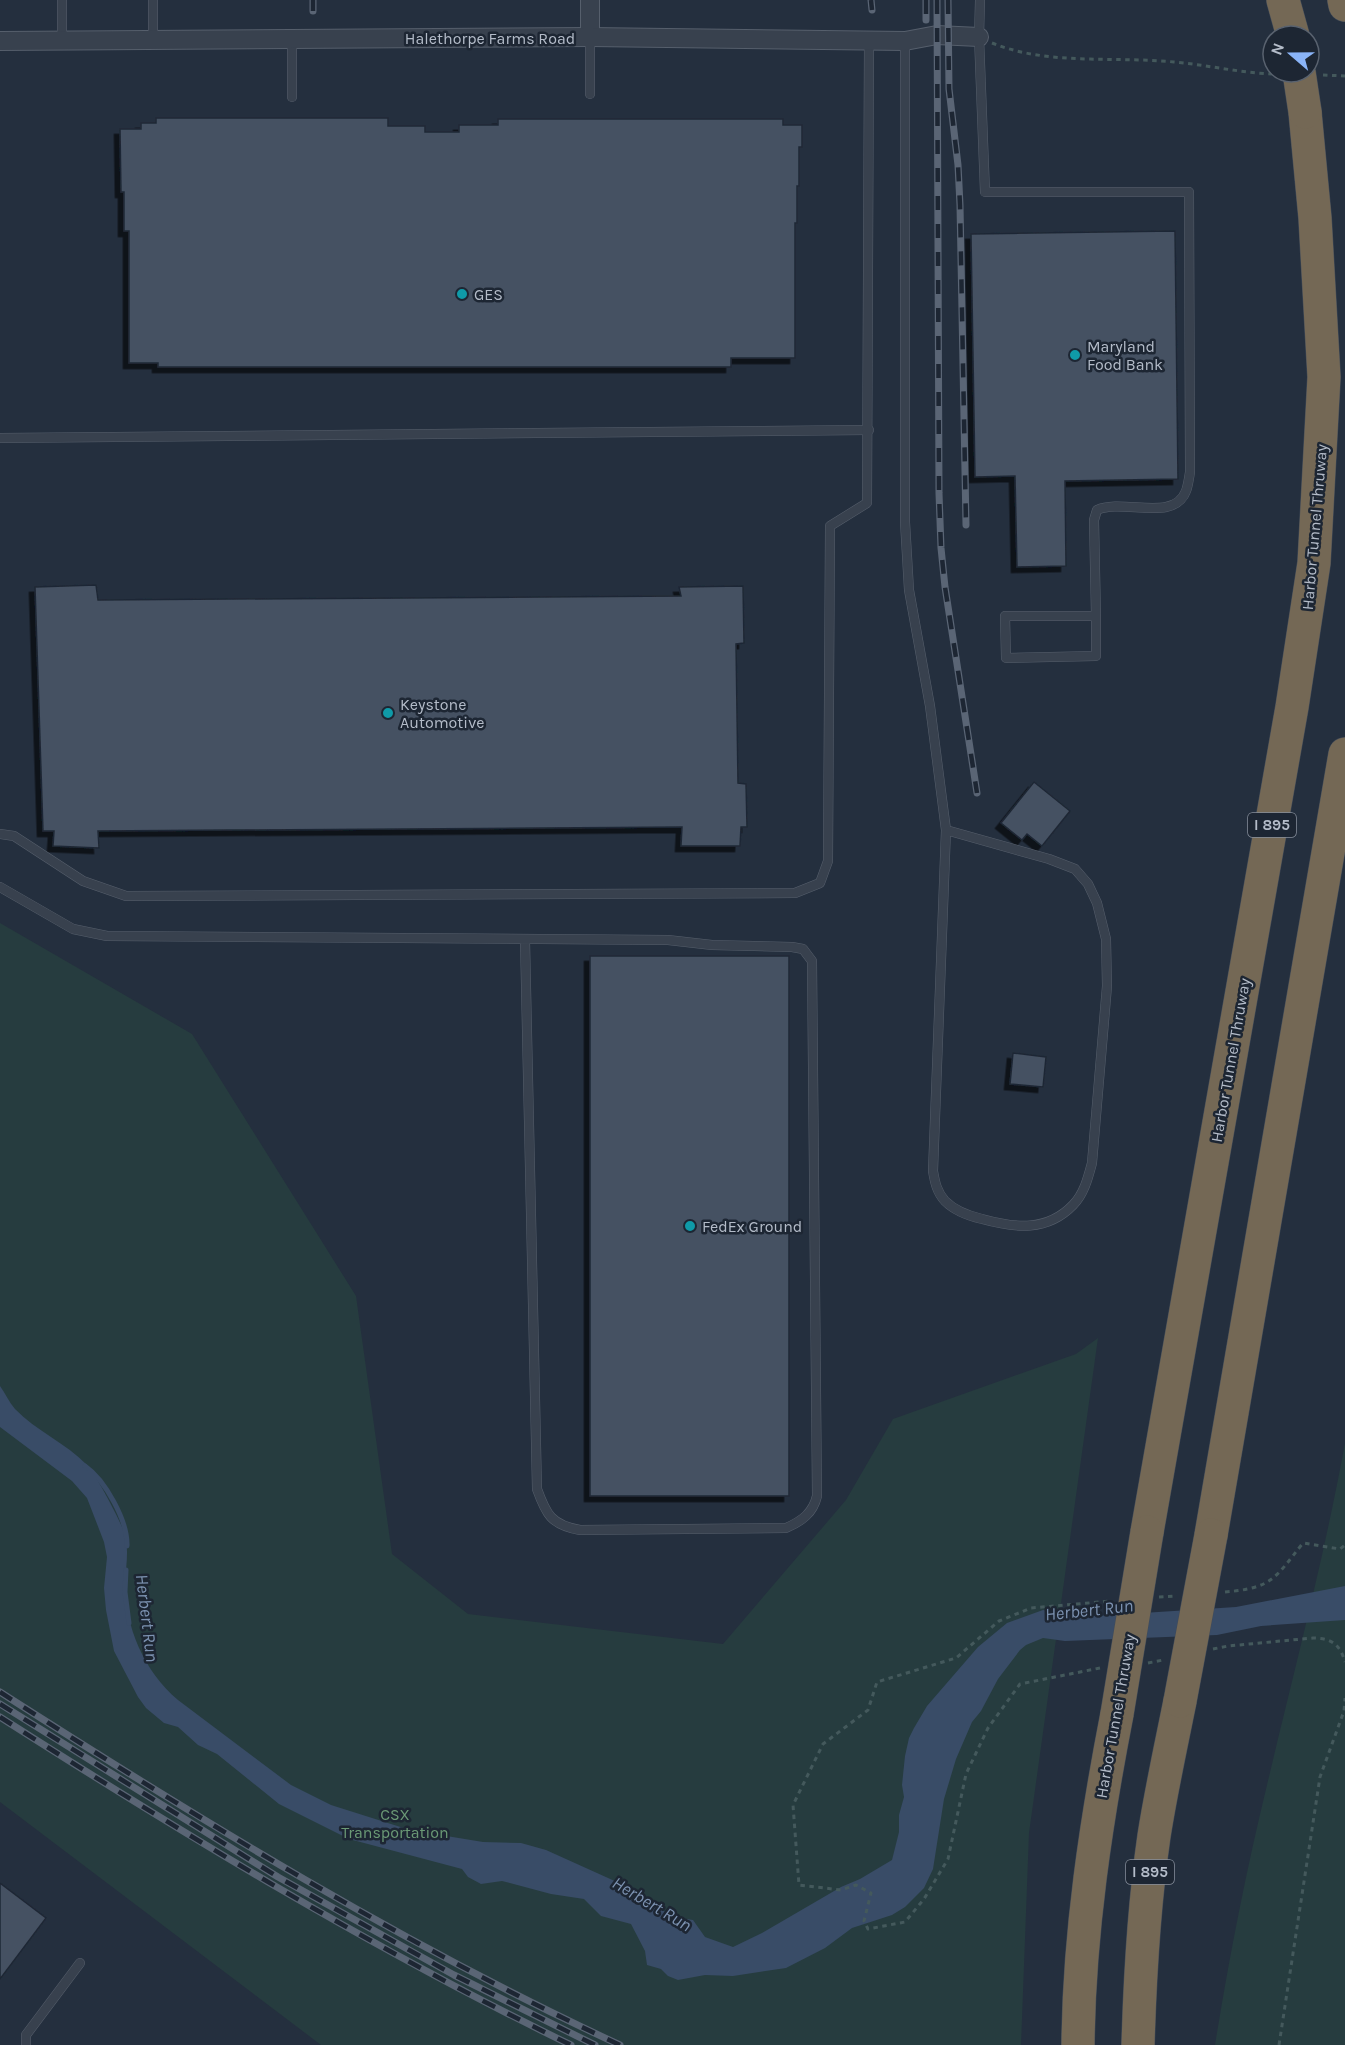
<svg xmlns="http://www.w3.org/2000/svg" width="1345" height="2045" font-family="Karla,sans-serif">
<defs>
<filter id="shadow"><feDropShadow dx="-5.5" dy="5.5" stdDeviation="0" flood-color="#0009"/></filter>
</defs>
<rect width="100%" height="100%" fill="#242f3e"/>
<g fill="#263c3f">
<path d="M0 923 192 1034 356 1296 392 1554 468 1614 723 1644 846 1500 893 1419 1076 1354 1098 1338 1029 1833 1021 2045H321L0 1802Z"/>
<path d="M1345 1443V2045H1215C1229 1958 1246 1871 1267 1785 1294 1671 1324 1558 1345 1443Z"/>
</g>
<path fill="#394c67" d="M0 1386C5 1393 9 1402 15 1409 36 1431 66 1443 87 1465 97 1476 117 1515 123 1529 130 1547 126 1564 125 1583 125 1627 144 1671 178 1700L291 1785 331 1805 410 1830 483 1842 521 1843 546 1850 628 1887 673 1917 693 1920 705 1937 733 1947 762 1933 841 1887 860 1879 892 1860 899 1832V1815L904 1797 902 1785 905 1756 909 1738 914 1728 927 1706 978 1647 1007 1623 1043 1610 1071 1615 1096 1616 1236 1607 1345 1586V1620L1261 1626 1217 1635 1065 1641 1043 1638 1026 1645 1020 1650 998 1679 981 1711 972 1722 956 1759 944 1799 933 1869 924 1888 905 1907 892 1915 852 1928 825 1948 786 1968 733 1976 705 1975 678 1980 668 1976 661 1969 647 1965 645 1951 631 1924 601 1916 584 1899 551 1894 502 1881 481 1884 468 1877 462 1869 349 1839 279 1804 217 1754 198 1745 178 1727 164 1723 146 1708 138 1697 114 1651 106 1610 104 1588 107 1557 104 1542 87 1498 72 1481 0 1427Z"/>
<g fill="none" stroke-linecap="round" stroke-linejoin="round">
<g stroke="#394c67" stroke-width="5">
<path d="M85 1466C105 1480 128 1521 127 1546"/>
<path d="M126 1570 125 1592 129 1623"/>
</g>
</g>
<g fill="#455162" stroke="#1f2835" stroke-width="1.5" filter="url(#shadow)">
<path d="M156 118H388V126H425V132H459V125H498V119H783V125H802V147H799V186H797V223H795V358H731V367H158V363H129V231H124V192H121L120 129H141V123H156Z"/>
<path d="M1175 231 1178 479 1065 481 1066 566 1017 567 1015 476 975 477 971 234Z"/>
<path d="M96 585 98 600 681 596 679 587 743 586 744 643 736 644 738 783 746 784 747 827H741L740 846H681L682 827 98 831 99 848 53 846 54 831H43L35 587Z"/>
<path d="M1034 782 1070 811 1042 846 1027 834 1022 840 1001 823Z"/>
<rect x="590" y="956" width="199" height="540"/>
<path d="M1013 1053 1046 1057 1043 1087 1010 1084Z"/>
<path d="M0 1883 46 1918 0 1979Z"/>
</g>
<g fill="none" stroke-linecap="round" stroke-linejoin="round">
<g stroke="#565f6c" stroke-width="10">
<g id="lane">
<path d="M62 0V41"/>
<path d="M153 0V40"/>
<path d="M980 0 979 37 985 192H1189L1190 472C1189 479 1188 486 1186 491 1174 523 1123 498 1097 510L1094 520 1096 616H1005L1006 658 1096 656V616"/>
<path d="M590 37V94"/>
<path d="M292 39V97"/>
<path d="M905 41V522L909 590 930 706 946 830 933 1171C935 1183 937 1192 945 1201 955 1211 969 1216 982 1219 1015 1228 1047 1232 1073 1205 1084 1194 1088 1178 1092 1163L1107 986 1106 939 1097 903 1088 884 1075 869 1049 859 946 830"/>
<path d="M0 438 869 430"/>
<path d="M0 834 14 836 83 881 126 896 795 893 820 883 828 861 830 526 867 503 869 40"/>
<path d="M0 887 73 929 107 936 668 940 712 945 792 947 803 949 812 961 817 1496C813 1513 802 1521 786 1528L580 1530C551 1525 546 1514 537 1489L525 940"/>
<path d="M26 2045V2035L80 1963"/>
</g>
</g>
<g stroke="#565f6c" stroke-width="20">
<g id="street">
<path d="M590 0V37"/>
<path d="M0 41 590 37 905 41 937 35 979 37"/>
</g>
</g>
<g stroke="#434c59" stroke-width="34">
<g id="highway">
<path d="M1283 0 1293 36"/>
<path d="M1344 0 1345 5"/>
<path d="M1147 1532 1292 707 1314 563 1324 377 1315 218 1305 112"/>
<path d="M1211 1535 1345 754"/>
<path d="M1078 2045C1079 1934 1096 1822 1117 1714"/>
<path d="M1138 2045C1140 1975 1144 1905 1154 1836 1161 1791 1171 1746 1180 1701"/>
</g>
</g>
<g stroke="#44595c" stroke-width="3" stroke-dasharray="4.5 4.5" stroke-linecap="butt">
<path d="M992 43C1049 66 1115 56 1174 62 1208 65 1240 73 1274 74"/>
<path d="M1323 75 1345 76"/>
<path d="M1225 1592C1273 1588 1275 1578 1303 1543L1340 1549 1345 1545"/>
<path d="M1159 1597 1177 1596"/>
<path d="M1213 1649 1228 1646 1313 1638C1331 1638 1340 1644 1345 1662"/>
<path d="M1148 1663 1163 1660"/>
<path d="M1100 1668 1020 1684 988 1728 966 1774 948 1859 924 1899 905 1922 868 1929 864 1921 871 1893 856 1885 841 1890 799 1885 793 1805 823 1744 868 1710 877 1682 956 1658 999 1621 1031 1608 1111 1601"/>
<path d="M1279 2045 1320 1777 1344 1711 1345 1698"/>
</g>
<use href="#lane" stroke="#38414e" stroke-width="9"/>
<use href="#street" stroke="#38414e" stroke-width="18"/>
<use href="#highway" stroke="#746855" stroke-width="33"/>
<g stroke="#5a6575" stroke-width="7">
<g id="rail">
<path d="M313 0V11"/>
<path d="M871 0 872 10"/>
<path d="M926 0V20"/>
<path d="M937 0 939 493 941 548 945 587 977 793"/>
<path d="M948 0 949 89 958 165 960 205 966 525"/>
<path d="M0 1692C200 1820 404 1945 620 2045"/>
<path d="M0 1704 278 1877 454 1975 595 2045"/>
<path d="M0 1717C185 1835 373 1949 571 2045"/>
</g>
</g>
<use href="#rail" stroke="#1d2633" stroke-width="4.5" stroke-dasharray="14" stroke-linecap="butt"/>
<g stroke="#434c59" stroke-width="34" stroke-linecap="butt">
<g id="highway-bridge">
<path d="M1299 72 1305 112"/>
<path d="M1180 1701 1211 1535"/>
<path d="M1117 1714 1147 1532"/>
</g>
</g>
<use href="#highway-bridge" stroke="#746855" stroke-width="33"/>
</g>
<g fill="#0f9aa8" stroke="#1d2633" stroke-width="2">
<circle cx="462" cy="294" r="6"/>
<circle cx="1075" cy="355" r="6"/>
<circle cx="388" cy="713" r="6"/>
<circle cx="690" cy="1226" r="6"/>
</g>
<g text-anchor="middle" stroke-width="5" stroke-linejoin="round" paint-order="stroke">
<g fill="#1d2633" stroke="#878f9c" stroke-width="1.5">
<rect x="1248" y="813" width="48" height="24" rx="4.5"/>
<rect x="1126" y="1860" width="48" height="24" rx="4.5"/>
</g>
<g font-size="15" font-weight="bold" fill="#b4bcc9">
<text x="1272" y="830">I 895</text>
<text x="1150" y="1877">I 895</text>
</g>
<g font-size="16" fill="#b4bcc9" stroke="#1d2633">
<text x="490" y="44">Halethorpe Farms Road</text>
<text transform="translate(1314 527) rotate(-85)" y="6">Harbor Tunnel Thruway</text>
<text transform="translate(1230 1060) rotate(-80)" y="6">Harbor Tunnel Thruway</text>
<text transform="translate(1115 1716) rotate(-80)" y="6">Harbor Tunnel Thruway</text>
</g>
<g font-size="16" fill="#b4bcc9" stroke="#1d2633" text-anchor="start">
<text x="474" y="300">GES</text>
<text x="1087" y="352">Maryland<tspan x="1087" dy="18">Food Bank</tspan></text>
<text x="400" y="710">Keystone<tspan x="400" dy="18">Automotive</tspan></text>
<text x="702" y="1232">FedEx Ground</text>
</g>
<g font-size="16" fill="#6b9a76" stroke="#1d2633">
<text x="395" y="1820">CSX<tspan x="395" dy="18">Transportation</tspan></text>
</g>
<g font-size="18" font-style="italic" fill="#7c92b1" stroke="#1d2633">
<text transform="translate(1089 1610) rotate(-6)" y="6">Herbert Run</text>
<text transform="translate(147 1618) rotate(83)" y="6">Herbert Run</text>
<text transform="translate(652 1904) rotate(31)" y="6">Herbert Run</text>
</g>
</g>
<g transform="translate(1291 54) rotate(290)"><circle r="28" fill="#1d2633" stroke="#59626f" stroke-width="1.5"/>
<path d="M0-4.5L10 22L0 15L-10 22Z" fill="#8ab4f8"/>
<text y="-9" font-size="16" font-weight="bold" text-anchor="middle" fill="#b4bcc9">N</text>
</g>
</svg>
